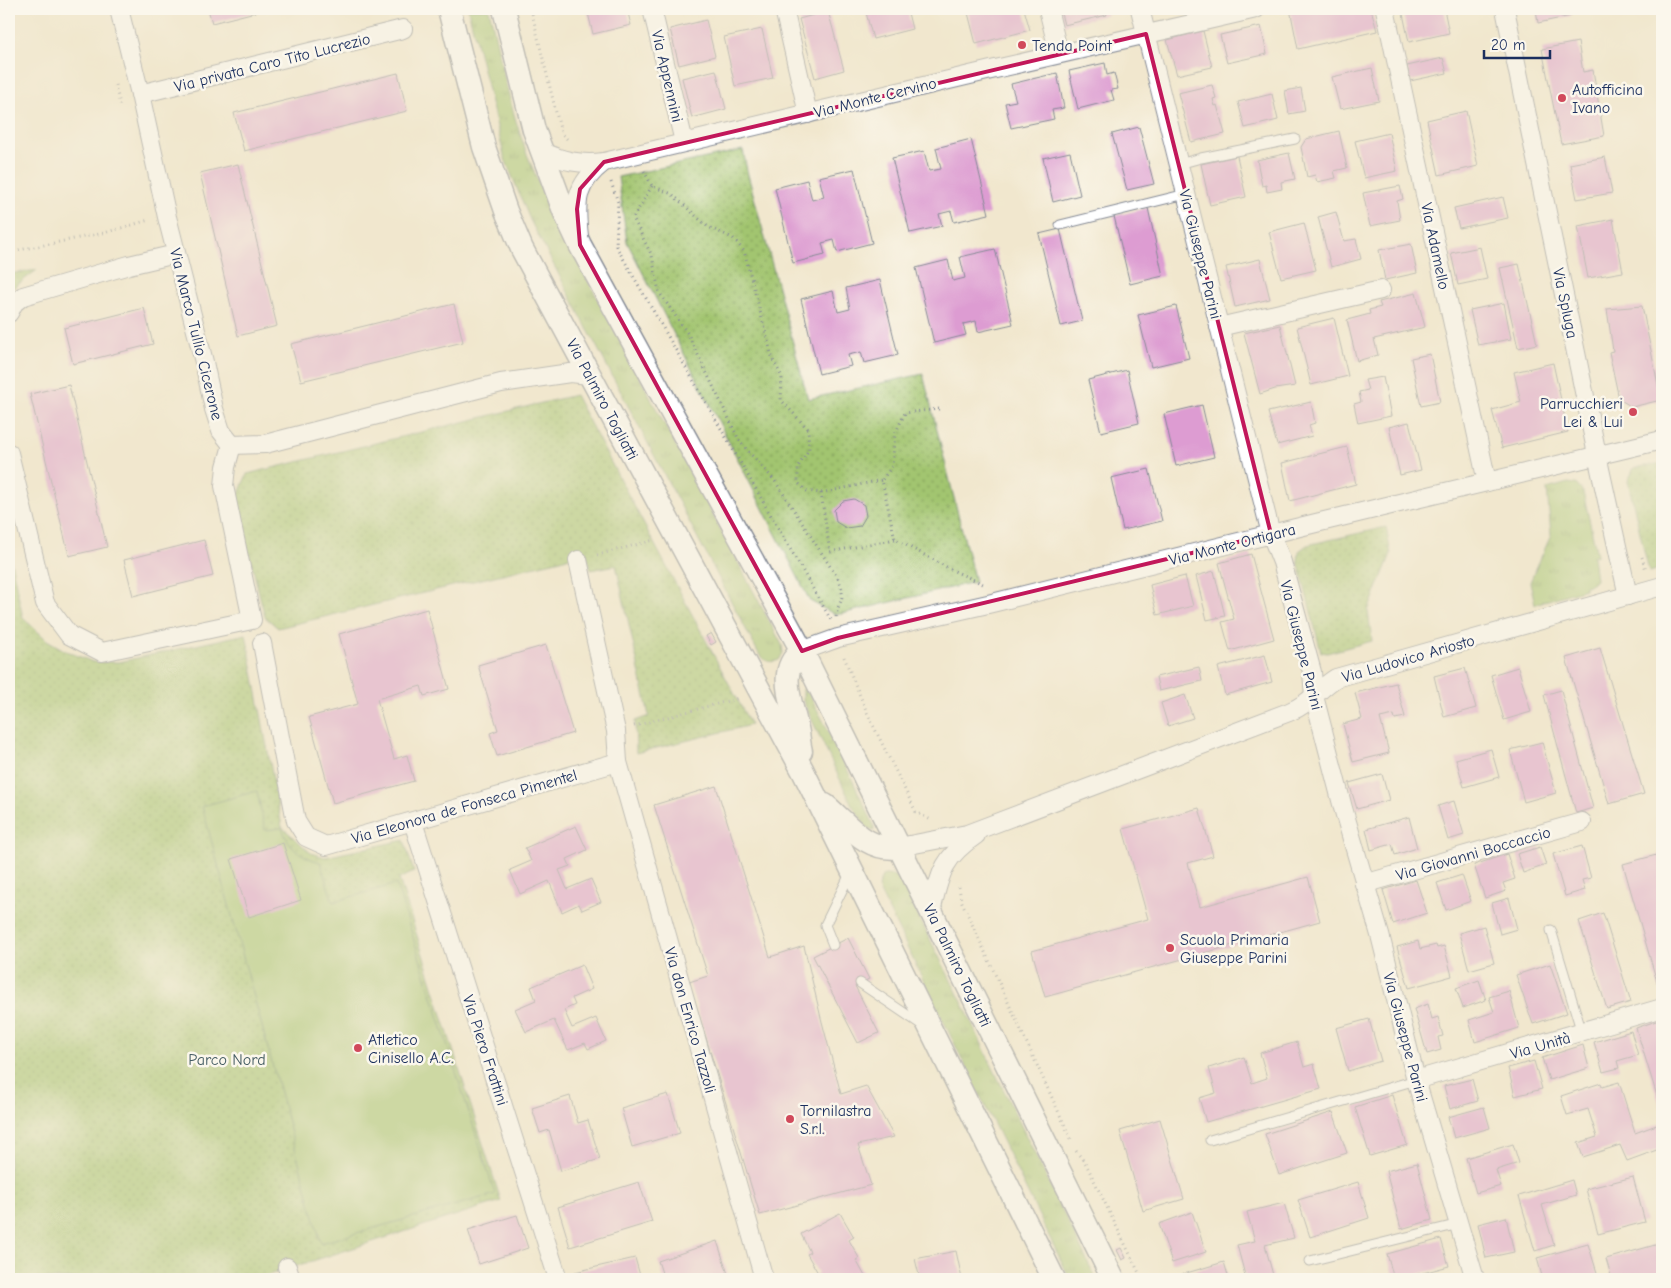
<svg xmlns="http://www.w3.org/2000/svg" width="1671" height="1288" font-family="'Comic Neue',sans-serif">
<defs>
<pattern id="grass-tufts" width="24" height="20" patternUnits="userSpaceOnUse" patternTransform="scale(1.25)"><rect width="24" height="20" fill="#a2c56f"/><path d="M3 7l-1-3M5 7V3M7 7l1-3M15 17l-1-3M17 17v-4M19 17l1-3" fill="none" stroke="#83a05e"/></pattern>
<pattern id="park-dots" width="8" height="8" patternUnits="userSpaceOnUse" patternTransform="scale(1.25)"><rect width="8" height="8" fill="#a2c56f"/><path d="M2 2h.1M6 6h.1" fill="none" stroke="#83a05e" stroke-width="1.8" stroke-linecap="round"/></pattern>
</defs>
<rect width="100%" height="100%" fill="#fbf7ec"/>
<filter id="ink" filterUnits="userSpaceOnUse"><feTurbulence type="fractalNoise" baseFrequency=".02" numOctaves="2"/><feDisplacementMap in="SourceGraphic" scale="10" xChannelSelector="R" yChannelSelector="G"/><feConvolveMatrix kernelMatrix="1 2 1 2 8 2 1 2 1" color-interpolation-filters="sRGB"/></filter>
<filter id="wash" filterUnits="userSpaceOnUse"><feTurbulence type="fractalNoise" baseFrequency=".0096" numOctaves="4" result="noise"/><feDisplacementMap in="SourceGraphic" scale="20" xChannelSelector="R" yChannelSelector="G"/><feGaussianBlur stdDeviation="1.12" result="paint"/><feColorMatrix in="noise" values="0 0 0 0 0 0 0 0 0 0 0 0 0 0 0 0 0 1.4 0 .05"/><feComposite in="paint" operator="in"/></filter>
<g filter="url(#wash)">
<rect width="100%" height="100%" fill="#f1e7ce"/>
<g fill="url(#grass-tufts)" stroke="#5e7a66">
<path d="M468 9H489C499 51 507 95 521 137 529 162 540 185 550 209L782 645 783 653 779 660C772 663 766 662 760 656L530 220 505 159Z"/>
<path d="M1568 483 1576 484 1583 492 1597 555 1593 556 1596 580 1592 584 1585 586V589L1535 604 1530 582 1551 535 1547 489Z"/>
<path d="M803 689 807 690 832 738 874 825V830L867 828 852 805 803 701Z"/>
<path d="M885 875 896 876 901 882 964 1006 993 1068 1096 1279H1070L880 892 878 887 882 876Z"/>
</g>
<g fill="url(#park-dots)" stroke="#5e7a66">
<path d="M743 150 747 171 808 399 923 374 975 582 841 614H834L810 601 627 242 618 177Z"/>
<path d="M37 270 9 291V274Z"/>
<path d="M575 395 751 725 636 753 635 721 649 716 616 565 591 570 586 551 561 560 278 628 265 617 236 501 247 474Z"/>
<path d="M1662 463V568L1649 572 1628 481 1634 468Z"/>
<path d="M1386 527 1391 554 1368 611 1372 641 1327 653 1321 652 1298 561 1299 551 1307 545Z"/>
<path d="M9 551 23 618 47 640 66 651 93 662H119L246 634 282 827 311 853 325 857 404 840 414 872 399 879 501 1201 256 1279H9Z"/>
</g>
<path fill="#a2c56f" stroke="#5e7a66" d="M257 791 265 830 282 828C288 847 302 857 320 862L333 902 396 884 495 1194 321 1243 202 806Z"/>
<g id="blocks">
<g fill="#dd9cd2">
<path d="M208 9H267L212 23Z"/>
<path d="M587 9H627L631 25 593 34Z"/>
<path d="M865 9H907L912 29 873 39Z"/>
<path d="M967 9H1024L1030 30 976 44Z"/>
<path d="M1060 9H1105L1107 15 1064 25Z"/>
<path d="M1290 9H1371L1377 31 1298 49Z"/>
<path d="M1402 9H1444L1449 33 1409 42Z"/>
<path d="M1536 9H1569L1571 16 1538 23Z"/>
<path d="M828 11 844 70 815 78 799 19Z"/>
<path d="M706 20 715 56 679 65 670 29Z"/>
<path d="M1261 26 1267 54 1227 63 1220 35Z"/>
<path d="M762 29 773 78 735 86 724 37Z"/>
<path d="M1203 31 1212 67 1177 75 1167 40Z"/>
<path d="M1578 42 1583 72 1593 70 1604 136 1561 144 1542 49Z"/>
<path d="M1443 58 1447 73 1410 81 1407 66Z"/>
<path d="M1105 63 1107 75 1114 73 1118 89 1111 90 1114 100 1078 109 1069 71Z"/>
<path d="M1372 68 1379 101 1340 109 1332 77Z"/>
<path d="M716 70 726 109 692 118 682 78Z"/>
<path d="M398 73 407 111 244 151 234 113Z"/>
<path d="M1057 73 1064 108 1052 110 1054 119 1011 128 1005 103 1016 101 1011 84Z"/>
<path d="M1212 85 1216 98 1213 99 1215 106 1217 105 1225 134 1191 142 1178 93Z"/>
<path d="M1301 88 1305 111 1289 114 1285 91Z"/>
<path d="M1272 94 1278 120 1245 128 1238 102Z"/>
<path d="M1466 111 1478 166 1439 175 1427 120Z"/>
<path d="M1139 127 1154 184 1127 190 1112 134Z"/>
<path d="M1339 131 1347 168 1334 171 1336 178 1317 182 1315 175 1307 177 1301 147 1306 139Z"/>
<path d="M1389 133 1397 171 1364 178 1355 141Z"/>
<path d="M971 139 989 214 954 222 951 211 939 214 942 226 910 233 892 158 924 151 929 171 941 169 936 148Z"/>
<path d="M1070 152 1080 195 1053 202 1043 158Z"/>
<path d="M1289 153 1295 179 1281 182 1282 189 1267 192 1266 185 1262 186 1257 160Z"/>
<path d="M1237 156 1246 197 1210 205 1201 164Z"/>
<path d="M1605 157 1612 193 1577 199 1570 164Z"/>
<path d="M238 164 277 326 238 336 200 173Z"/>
<path d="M854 169 872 243 837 252 834 240 822 243 825 255 793 263 775 188 807 180 812 200 824 197 819 177Z"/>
<path d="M1400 186 1403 199 1397 201 1400 220 1370 226 1363 193Z"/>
<path d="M1503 197 1508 218 1459 228 1454 208Z"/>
<path d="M1148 208 1163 276 1130 284 1114 216Z"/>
<path d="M1336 212 1344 241 1356 239 1361 259 1331 267 1318 217Z"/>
<path d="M1613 219 1623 272 1588 278 1578 226Z"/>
<path d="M1304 223 1316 270 1281 278 1269 232Z"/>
<path d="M1060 229 1082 321 1061 326 1039 234Z"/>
<path d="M1411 244 1417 273 1385 280 1379 250Z"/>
<path d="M1480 247 1487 279 1458 285 1451 253Z"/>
<path d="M995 249 1013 324 978 332 976 321 963 324 966 335 934 343 916 268 948 260 953 281 965 278 960 257Z"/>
<path d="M1260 259 1270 299 1235 307 1226 267Z"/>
<path d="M1519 264 1537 344 1518 348 1500 268Z"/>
<path d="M880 280 898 355 864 363 861 352 848 355 851 366 819 374 801 299 833 291 838 312 850 309 846 288Z"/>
<path d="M1416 293 1425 327 1374 339 1378 355 1357 361 1347 320 1370 314 1369 310 1381 307 1379 302Z"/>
<path d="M1504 303 1511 339 1478 345 1470 310Z"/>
<path d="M454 304 463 342 301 381 291 344Z"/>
<path d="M1176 306 1189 358 1151 367 1138 315Z"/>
<path d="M1642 306 1661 400 1632 407 1619 399 1609 352 1613 351 1607 309Z"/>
<path d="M144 308 153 344 73 364 64 328Z"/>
<path d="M1334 318 1348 376 1311 385 1297 327Z"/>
<path d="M1280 325 1295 386 1275 389 1260 394 1244 333Z"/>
<path d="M1430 354 1440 402 1421 406 1411 358Z"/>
<path d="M1553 363 1568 432 1502 448 1492 410 1521 402 1514 372Z"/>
<path d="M1127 370 1139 423 1101 432 1088 380Z"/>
<path d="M1383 377 1391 416 1358 423 1354 404 1361 402 1359 392 1368 390 1365 380Z"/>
<path d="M69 385 107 547 69 556 30 394Z"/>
<path d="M1311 402 1315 423 1309 425 1312 436 1277 445 1268 412Z"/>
<path d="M1202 405 1214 457 1176 466 1164 414Z"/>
<path d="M1409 422 1421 470 1400 475 1389 427Z"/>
<path d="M1347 447 1356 484 1290 501 1282 463Z"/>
<path d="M1149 469 1162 521 1123 530 1111 478Z"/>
<path d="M854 499 864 505 866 516 860 526 846 528 836 522 834 510 843 501Z"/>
<path d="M204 540 213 576 133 596 124 560Z"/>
<path d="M1251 554 1274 639 1230 651 1222 622 1234 619 1219 563Z"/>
<path d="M1214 571 1225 616 1207 620 1196 576Z"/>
<path d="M1185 576 1193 606 1157 615 1150 585Z"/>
<path d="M427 609 449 689 424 696 421 686 377 699 394 759 407 755 414 781 333 803 309 717 358 704 339 634Z"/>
<path d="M711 633 716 642 711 645 706 636Z"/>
<path d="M546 645 573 733 497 756 490 733 498 730 478 665Z"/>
<path d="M1600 648 1644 794 1609 804 1566 658Z"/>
<path d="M1265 655 1272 682 1225 695 1218 667Z"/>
<path d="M1199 667 1202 681 1159 691 1156 677Z"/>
<path d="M1518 667 1531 712 1504 720 1491 675Z"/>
<path d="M1465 668 1476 708 1444 717 1434 676Z"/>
<path d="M1396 683 1405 717 1395 719 1394 715 1380 718 1389 753 1353 762 1343 724 1362 719 1355 693Z"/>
<path d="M1561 690 1593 808 1576 813 1544 695Z"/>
<path d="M1185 695 1193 718 1168 726 1161 703Z"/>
<path d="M1542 742 1556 793 1524 802 1510 750Z"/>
<path d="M1491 749 1499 777 1464 787 1456 759Z"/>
<path d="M1382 774 1389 800 1357 809 1349 783Z"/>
<path d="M716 786 770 957 804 946 821 1018 841 1094 866 1086 894 1137 858 1145 871 1185 760 1215 689 982 708 976 654 805Z"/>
<path d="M1454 801 1464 835 1448 840 1438 806Z"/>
<path d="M1199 808 1213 856 1188 863 1200 907 1308 877 1320 921 1045 997 1032 951 1148 919 1123 829Z"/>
<path d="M1409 817 1417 848 1395 855 1392 844 1371 850 1366 829Z"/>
<path d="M576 826 587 850 567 859 570 866 559 870 567 889 591 879 601 902 582 910 579 904 562 912 549 881 520 894 510 870 531 861 525 848Z"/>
<path d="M283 843 301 900 249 917 231 859Z"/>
<path d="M1582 846 1591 878 1582 880 1585 890 1565 896 1553 854Z"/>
<path d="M1540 847 1546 865 1523 873 1517 854Z"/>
<path d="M1507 854 1515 879 1503 883 1506 891 1485 898 1474 865Z"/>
<path d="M1660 854 1662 863V988L1659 989 1623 864Z"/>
<path d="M1462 875 1471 901 1446 910 1437 883Z"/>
<path d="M1416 880 1427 913 1393 924 1383 890Z"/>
<path d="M1509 898 1517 929 1500 934 1492 903Z"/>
<path d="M1603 913 1631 1002 1607 1009 1579 921Z"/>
<path d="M1484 926 1494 963 1469 970 1459 933Z"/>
<path d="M848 938 869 979 855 986 879 1033 858 1043 813 956Z"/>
<path d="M1418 941 1420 949 1436 945 1437 948 1444 946 1452 976 1409 988 1397 947Z"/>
<path d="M1550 964 1567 1013 1533 1024 1516 975Z"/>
<path d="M582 965 592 989 572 998 575 1005 564 1010 572 1028 596 1018 606 1041 588 1049 585 1043 568 1050 554 1020 526 1032 515 1009 536 1000 531 987Z"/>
<path d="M1479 980 1486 1000 1463 1008 1456 988Z"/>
<path d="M1509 991 1519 1028 1475 1042 1469 1020 1494 1012 1489 997Z"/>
<path d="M1428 1004 1432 1019 1438 1017 1443 1036 1438 1037 1441 1050 1427 1054 1414 1009Z"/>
<path d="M1369 1019 1381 1061 1348 1071 1336 1028Z"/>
<path d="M1662 1019V1112L1636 1028Z"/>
<path d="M1631 1031 1638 1055 1617 1061 1619 1068 1603 1072 1594 1042Z"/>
<path d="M1297 1042 1304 1067 1314 1064 1321 1089 1206 1122 1199 1098 1216 1093 1209 1068 1244 1057 1252 1083 1267 1078 1260 1053Z"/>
<path d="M1583 1045 1589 1068 1549 1080 1542 1058Z"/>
<path d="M1534 1061 1542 1089 1515 1096 1508 1068Z"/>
<path d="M1472 1079 1478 1101 1450 1109 1444 1086Z"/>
<path d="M1619 1082 1635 1133 1662 1123V1148L1627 1161 1620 1145 1583 1157 1578 1143 1597 1137 1588 1109 1567 1115 1561 1096 1601 1083 1602 1087Z"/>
<path d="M668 1094 680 1133 632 1147 621 1108Z"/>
<path d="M1392 1095 1407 1145 1370 1156 1355 1107Z"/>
<path d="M570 1096 578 1123 588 1120 600 1159 561 1171 549 1130 540 1133 532 1108Z"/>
<path d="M1484 1107 1490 1128 1454 1138 1448 1117Z"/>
<path d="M1333 1112 1347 1153 1279 1175 1265 1134Z"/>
<path d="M1160 1119 1184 1199 1143 1211 1120 1131Z"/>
<path d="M1513 1144 1519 1163 1496 1170 1501 1186 1476 1193 1466 1158Z"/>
<path d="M1417 1163 1432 1220 1401 1229 1386 1171Z"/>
<path d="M1633 1177 1645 1222 1598 1234 1586 1189Z"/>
<path d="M1572 1180 1576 1195 1542 1205 1554 1245 1535 1251 1519 1196Z"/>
<path d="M639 1182 652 1222 570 1247 558 1207Z"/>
<path d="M1358 1182 1369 1218 1310 1237 1298 1200Z"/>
<path d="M1284 1203 1294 1238 1265 1245 1274 1279H1246L1237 1245 1255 1241 1247 1212Z"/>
<path d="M1192 1212 1206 1252 1172 1263 1159 1224Z"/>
<path d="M840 1213 854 1237 849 1240 859 1258 856 1260 866 1278 815 1279 813 1276 818 1273 807 1254 810 1252 801 1234Z"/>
<path d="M517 1215 528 1248 479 1264 468 1230Z"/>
<path d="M1506 1217 1514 1252 1486 1258 1478 1224Z"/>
<path d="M1441 1239 1449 1266 1400 1279H1394L1387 1254Z"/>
<path d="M717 1241 729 1277 722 1279H664L658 1261Z"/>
<path d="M1662 1243V1279H1612L1606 1259Z"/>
<path d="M1588 1244 1599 1279H1531L1542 1276 1537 1258Z"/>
<path d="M1121 1248 1126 1258 1122 1260 1117 1250Z"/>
<path d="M956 1251 962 1279H920L915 1259Z"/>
<path d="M635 1258 641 1279H577L575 1272Z"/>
<path d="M1224 1262 1229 1279H1174L1173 1277Z"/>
</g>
</g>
</g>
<g filter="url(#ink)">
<use href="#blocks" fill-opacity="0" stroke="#868b96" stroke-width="1"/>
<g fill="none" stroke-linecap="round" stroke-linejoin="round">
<g stroke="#868b96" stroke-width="11">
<g id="service">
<path d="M1179 164 1201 158 1295 139"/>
<path d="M1060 225 1186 194"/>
<path d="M1551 930 1582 1033"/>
<path d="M833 945 825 925 850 874"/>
<path d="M860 983 922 1025"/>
<path d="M1210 1140 1416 1080"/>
<path d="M1310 1261 1459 1224"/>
</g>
</g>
<g stroke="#868b96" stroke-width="20">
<g id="minor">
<path d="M119 9 140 94 167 217 204 362 214 409 221 431 232 445"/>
<path d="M652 9 684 142"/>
<path d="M784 9 808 114"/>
<path d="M1048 9 1059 54"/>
<path d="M1140 9 1264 506 1271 534 1282 562 1312 672 1314 696 1343 808 1380 935 1416 1080 1475 1279"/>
<path d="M1385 9 1487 482"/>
<path d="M1505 9 1600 469 1628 596"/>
<path d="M140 94 403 29"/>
<path d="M541 151C562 161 580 165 604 162L991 70 1256 9"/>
<path d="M579 236C575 201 575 185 604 162"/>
<path d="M9 313 14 303 23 296 129 265 176 254"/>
<path d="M1219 327 1381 290"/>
<path d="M232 445 265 444 501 383 570 373 590 375"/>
<path d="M9 453 45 603 69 635 102 652 252 620 224 486 226 467 232 445"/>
<path d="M578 560 616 731 618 762 764 1279"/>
<path d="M262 643 296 821 306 837 326 846 618 762"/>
<path d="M802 651 838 638 988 604 1316 523 1662 440"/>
<path d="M413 822 558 1279"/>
<path d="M899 847 967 834 1289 712C1310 704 1318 689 1336 678L1662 586"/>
<path d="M1364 884 1582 822"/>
<path d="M931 912C940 874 942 858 976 835"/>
<path d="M1416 1080 1662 1008"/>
<path d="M287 1267 291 1279"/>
</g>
</g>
<g stroke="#868b96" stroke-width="25">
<g id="tertiary">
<path d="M449 9 484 147 506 211 522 249 803 771 1054 1279"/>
<path d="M504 9 534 130 564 211 580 245 802 651 1113 1279"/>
<path d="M801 751C799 744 799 736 797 728 792 703 776 670 802 651"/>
<path d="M825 805C847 823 867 853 899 847"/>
</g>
</g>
<g stroke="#868b96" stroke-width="3" stroke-dasharray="1 4" stroke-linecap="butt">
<path d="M531 9 561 133 568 140"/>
<path d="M115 85 121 108"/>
<path d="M644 171 652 186 672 194 708 227 733 238 744 251 773 360 782 377 781 400 808 429 809 449 798 467V483L807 491 821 493 882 480"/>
<path d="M611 182 618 202 616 246 831 620"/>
<path d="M652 186 633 218 652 256 659 292 688 334 740 442 775 481 839 580C847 603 837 600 836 619"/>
<path d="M9 252 104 233 149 220"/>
<path d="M939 409 905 413 895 434 892 466 882 480 895 539 952 570 983 584"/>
<path d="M821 493 830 552 895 539"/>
<path d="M597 555 654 540"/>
<path d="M1642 557 1646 570"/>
<path d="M844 657 868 715 916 812 931 820"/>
<path d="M634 726 739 698"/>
<path d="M959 887 961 900 1071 1139"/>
<path d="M1076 1151 1086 1164 1142 1279"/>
</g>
<use href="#service" stroke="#fff" stroke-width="9"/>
<use href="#minor" stroke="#fff" stroke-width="18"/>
<use href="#tertiary" stroke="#fff" stroke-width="22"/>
</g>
</g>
<path d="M0 0H1671V1288H0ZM1146 34 1271 534 838 638 802 651 580 245 577 209 580 189 604 162Z" fill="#f1e7ce" fill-opacity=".55" fill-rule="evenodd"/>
<path fill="none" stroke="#c2185b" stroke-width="4" stroke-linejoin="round" d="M1146 34 1271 534 838 638 802 651 580 245 577 209 580 189 604 162Z"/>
<g fill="#d1495b" stroke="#fbf7ec" stroke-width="2">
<circle cx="1022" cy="45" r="5"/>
<circle cx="1562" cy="98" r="5"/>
<circle cx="1633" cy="412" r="5"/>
<circle cx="1170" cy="948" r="5"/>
<circle cx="358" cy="1048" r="5"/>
<circle cx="790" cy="1119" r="5"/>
</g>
<g text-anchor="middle" stroke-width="5" stroke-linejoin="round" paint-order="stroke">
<g font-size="16" fill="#1b2f5e" stroke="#fbf7ec" text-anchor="start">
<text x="1032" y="51">Tenda Point</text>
<text x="1572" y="95">Autofficina<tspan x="1572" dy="18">Ivano</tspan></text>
<text x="1623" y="409" text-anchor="end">Parrucchieri<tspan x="1623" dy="18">Lei &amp; Lui</tspan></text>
<text x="1180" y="945">Scuola Primaria<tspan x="1180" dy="18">Giuseppe Parini</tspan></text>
<text x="368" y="1045">Atletico<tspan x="368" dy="18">Cinisello A.C.</tspan></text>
<text x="800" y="1116">Tornilastra<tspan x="800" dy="18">S.r.l.</tspan></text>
</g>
<g font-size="16" fill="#1b2f5e" stroke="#fbf7ec">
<text transform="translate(272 62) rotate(-14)" y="6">Via privata Caro Tito Lucrezio</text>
<text transform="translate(668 76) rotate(77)" y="6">Via Appennini</text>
<text transform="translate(875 97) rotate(-14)" y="6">Via Monte Cervino</text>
<text transform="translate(1436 246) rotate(78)" y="6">Via Adamello</text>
<text transform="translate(1201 254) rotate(76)" y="6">Via Giuseppe Parini</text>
<text transform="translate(1566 303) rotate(78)" y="6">Via Spluga</text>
<text transform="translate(197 334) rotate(76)" y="6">Via Marco Tullio Cicerone</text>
<text transform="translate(603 399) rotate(62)" y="6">Via Palmiro Togliatti</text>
<text transform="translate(1232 544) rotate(-14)" y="6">Via Monte Ortigara</text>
<text transform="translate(1302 645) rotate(76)" y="6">Via Giuseppe Parini</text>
<text transform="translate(1408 658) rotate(-16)" y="6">Via Ludovico Ariosto</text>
<text transform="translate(464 806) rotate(-16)" y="6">Via Eleonora de Fonseca Pimentel</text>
<text transform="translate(1473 853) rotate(-16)" y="6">Via Giovanni Boccaccio</text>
<text transform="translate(958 965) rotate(64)" y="6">Via Palmiro Togliatti</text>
<text transform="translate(691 1020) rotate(74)" y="6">Via don Enrico Tazzoli</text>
<text transform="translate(1406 1037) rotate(75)" y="6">Via Giuseppe Parini</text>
<text transform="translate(1540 1045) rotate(-16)" y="6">Via Unità</text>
<text transform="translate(486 1050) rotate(72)" y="6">Via Piero Frattini</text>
</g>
<g font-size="16" fill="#445c63" stroke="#fbf7ec">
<text x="227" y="1065">Parco Nord</text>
</g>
</g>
<rect width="1671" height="1288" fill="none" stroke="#fbf7ec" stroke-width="30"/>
<path d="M1484 50v8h66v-8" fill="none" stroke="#1b2f5e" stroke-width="2.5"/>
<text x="1491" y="50" font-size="15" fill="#1b2f5e" stroke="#fbf7ec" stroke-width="4" paint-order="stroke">20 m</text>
</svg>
